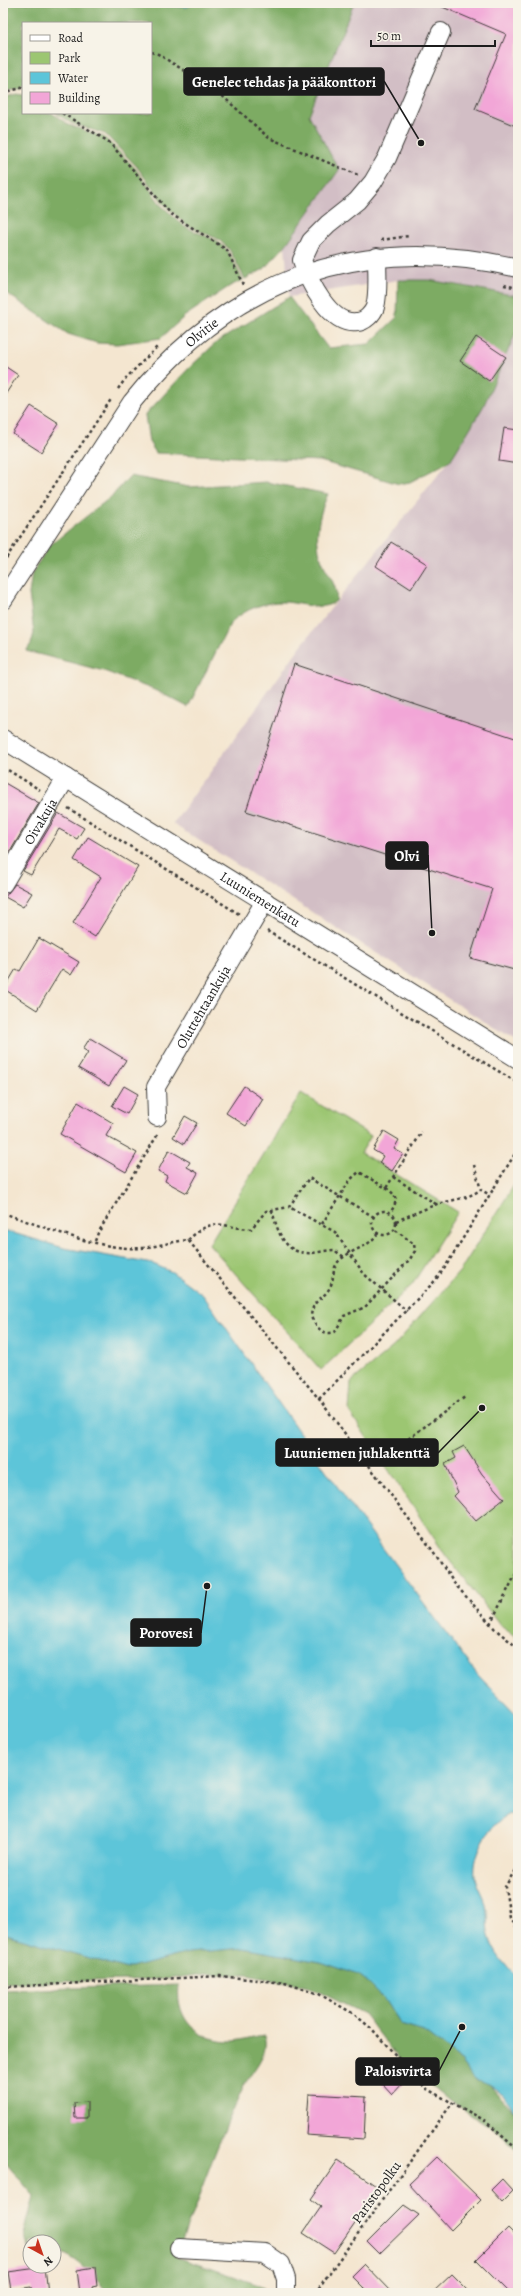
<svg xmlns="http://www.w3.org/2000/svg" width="521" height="2296" font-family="Alegreya,serif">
<rect width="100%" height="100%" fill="#f7f3e8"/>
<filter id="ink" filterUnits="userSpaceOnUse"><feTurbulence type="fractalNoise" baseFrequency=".025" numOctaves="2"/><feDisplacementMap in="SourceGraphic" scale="8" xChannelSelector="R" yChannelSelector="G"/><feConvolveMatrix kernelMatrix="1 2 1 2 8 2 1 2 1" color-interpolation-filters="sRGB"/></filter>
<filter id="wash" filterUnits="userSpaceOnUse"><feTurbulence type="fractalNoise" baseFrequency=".012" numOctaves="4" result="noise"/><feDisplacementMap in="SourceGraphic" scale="16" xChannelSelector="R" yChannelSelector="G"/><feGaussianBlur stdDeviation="0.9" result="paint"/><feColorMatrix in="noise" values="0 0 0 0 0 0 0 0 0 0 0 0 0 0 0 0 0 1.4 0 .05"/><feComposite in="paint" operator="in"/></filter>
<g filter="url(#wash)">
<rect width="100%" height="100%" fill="#f4e6d0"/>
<g fill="#d2bec5">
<path d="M354 3H518V296L429 280H398L289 297 285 246 339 170 309 116Z"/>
<path d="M518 328V1043L173 824 300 647 450 460 483 407Z"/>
</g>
<g fill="#9cc672" stroke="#5c7147">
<path d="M301 1093 371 1136 361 1153 458 1212 412 1285 321 1370 209 1244Z"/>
<path d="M518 1179V1638L502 1627 446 1556 349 1411 351 1382 394 1346 460 1271Z"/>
</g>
<g fill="#7dab64" stroke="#4c6440">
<path d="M4 3H129L137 5 187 7 194 3H354L309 115 339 170 285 246 264 269 245 279 229 249 218 239 186 225 163 203 137 167 105 134 71 123 56 113H151V23H23V84L21 88 3 92Z"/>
<path d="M16 94 23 95V113H52L69 125 104 137 135 168 161 205 185 227 217 241 227 250 243 280 230 286 185 316 161 338 117 344 97 343 68 334 3 291V98Z"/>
<path d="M398 280H429L518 296V328L483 407 450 461 410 482 399 484 320 461 156 453 149 442 145 415 189 368 217 342 289 297 328 348 369 344 397 317Z"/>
<path d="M130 476 189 487 266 482 328 494C318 516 313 540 323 563 328 575 339 587 336 601 322 612 301 603 285 602 265 601 246 609 231 622L188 707 157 691 104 671 26 651 31 644 34 633 29 594 32 573 49 546 112 496Z"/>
<path d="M3 1933 127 1969 188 1953 243 1948 321 1962 359 1975 369 1983 382 1996 401 2025 424 2032 458 2058 475 2080 489 2085 518 2115V2151L497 2131 446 2098 399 2059 364 2014 309 1987 247 1975 205 1974 167 1979 3 1983Z"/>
<path d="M179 1985C175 2021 199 2042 234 2041 244 2040 254 2036 264 2035 270 2054 253 2069 245 2084 218 2140 198 2199 176 2257L265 2287 264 2293H108C94 2277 77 2255 54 2251V2242H30V2249C19 2237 31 2210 34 2196L3 2160V1990Z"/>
</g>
<g fill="#5dc5d9" stroke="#3c707a">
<path d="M129 3H194L187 7 137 5Z"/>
<path d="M3 1230 64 1248 153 1264 172 1272 203 1295 346 1499 477 1674 518 1717V1817L509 1814C490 1823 472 1854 475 1876 476 1886 483 1895 486 1905 488 1915 486 1926 489 1936 493 1952 506 1967 518 1978V2116L503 2094 489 2085 475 2080 458 2058 424 2032 401 2025 382 1996 369 1983 359 1975 321 1962 243 1948 188 1953 127 1969 3 1933Z"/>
</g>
<g id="blocks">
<g fill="#f2a6d7">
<path d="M433 3H518V127L475 109 506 34Z"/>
<path d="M476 337 506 357 489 381 460 361Z"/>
<path d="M3 365 18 375 3 398Z"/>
<path d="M31 406 59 424 41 452 13 434Z"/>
<path d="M504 428 518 430V464L499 461Z"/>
<path d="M391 542 427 564 411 589 376 566Z"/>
<path d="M294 664 518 739V971L470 958 492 889 246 811Z"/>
<path d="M3 782 39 803 5 860 3 859Z"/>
<path d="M58 813 84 828 77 839 59 829 31 875 23 871Z"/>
<path d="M88 837 138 867 95 937 73 923 101 877 74 860Z"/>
<path d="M15 884 32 893 23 907 5 897Z"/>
<path d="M39 938 79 962 71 975 62 969 37 1010 4 989 16 969 20 971Z"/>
<path d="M90 1038 126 1060 109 1086 78 1068 88 1052 83 1049Z"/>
<path d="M124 1086 138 1094 127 1114 112 1106Z"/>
<path d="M244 1086 263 1099 246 1126 226 1113Z"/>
<path d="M78 1102 113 1123 106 1136 137 1153 126 1172 60 1134Z"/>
<path d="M185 1116 197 1123 184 1144 173 1137Z"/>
<path d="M384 1131 399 1140 394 1149 403 1154 392 1171 379 1163 383 1156 373 1150Z"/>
<path d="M169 1150 190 1162 187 1167 198 1173 187 1193 165 1181 167 1176 158 1171Z"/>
<path d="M464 1446 482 1474 504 1499 476 1521 454 1496 458 1492 445 1464 456 1458 453 1452Z"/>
<path d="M392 2072 403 2083 392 2095 381 2083Z"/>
<path d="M309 2094 366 2097 364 2139 306 2135Z"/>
<path d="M87 2102V2118H75L74 2103Z"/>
<path d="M437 2157 481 2200 451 2230 409 2184Z"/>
<path d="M338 2160 379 2188 334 2253 303 2233 321 2207 311 2199Z"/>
<path d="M502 2179 513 2191 502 2202 491 2190Z"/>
<path d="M404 2205 419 2215 379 2254 367 2242Z"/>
<path d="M508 2228 518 2238V2293H509L476 2260Z"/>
<path d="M364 2264 392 2293H369L352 2276Z"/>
<path d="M45 2267 48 2293H32L31 2287 11 2290 8 2272Z"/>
<path d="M95 2267 97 2286 92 2287 93 2293H80L77 2270Z"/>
<path d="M452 2274 471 2293H432Z"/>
</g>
</g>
</g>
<g filter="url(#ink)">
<use href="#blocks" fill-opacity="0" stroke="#3c3a37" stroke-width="1"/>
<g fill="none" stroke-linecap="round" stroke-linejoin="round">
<g stroke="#3c3a37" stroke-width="20">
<g id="minor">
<path d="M377 257C377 273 379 292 375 307 373 313 365 322 357 322 330 326 309 282 302 260L311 241 328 224 357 201 373 182 387 158 441 32"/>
<path id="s1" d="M3 600 132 402C232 277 362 232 518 268"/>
<path id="s2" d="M3 739 518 1059"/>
<path id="s3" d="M3 884 66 778"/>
<path id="s4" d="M157 1117 156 1087 265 901"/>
<path d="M179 2248 265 2253 281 2264 286 2279V2293"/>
</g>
</g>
<g stroke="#3c3a37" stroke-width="2.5" stroke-dasharray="3 3" stroke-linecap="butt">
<path d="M151 52 158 54 218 92 269 138 358 175"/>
<path d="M3 93 21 88 23 84"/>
<path d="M62 113 109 142 171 214 227 250 243 285"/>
<path d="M381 240 409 236"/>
<path d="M504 285 518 288"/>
<path d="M118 389 126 378 158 346"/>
<path d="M3 563 112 398"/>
<path d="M3 767 40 790"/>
<path d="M68 808 239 914"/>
<path d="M267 931 518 1083"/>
<path d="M474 1165 481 1190 490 1195"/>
<path d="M393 1177 436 1204"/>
<path d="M386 1188C398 1196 398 1201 390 1213"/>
<path d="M272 1210C277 1229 283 1252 306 1253 315 1254 325 1250 334 1250L344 1257"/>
<circle cx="384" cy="1223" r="12"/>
<path d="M3 1213C42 1226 86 1245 127 1248 148 1250 167 1242 188 1240L319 1399 433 1551 454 1583 495 1629 518 1648"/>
<path d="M374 1217 309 1178 289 1207 335 1232 364 1274 407 1311"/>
<path d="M396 1221 437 1204 467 1197 481 1190"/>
<path d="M322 1224 350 1180 359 1172 386 1188 422 1132"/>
<path d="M378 1233C367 1249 354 1248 341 1259 331 1267 335 1278 330 1287 324 1300 312 1298 311 1317 316 1327 323 1336 335 1332L344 1316 365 1307 410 1259 415 1251 414 1244 394 1229"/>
<path d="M188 1240C215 1215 218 1227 251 1229L266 1211 289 1207"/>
<path d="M95 1241 98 1233 158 1134"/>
<path d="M319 1399 433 1283 444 1269 518 1149"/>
<path d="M368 1464 397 1447 465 1397"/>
<path d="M490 1624 518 1570"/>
<path d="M518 1865 505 1887 510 1918 518 1929"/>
<path d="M3 1987 220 1976 285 1983 319 1994 354 2014 372 2029 425 2088 484 2120 518 2150"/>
<path d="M315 2293 453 2102"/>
</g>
<use href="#minor" stroke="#fff" stroke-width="18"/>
</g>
</g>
<g text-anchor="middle" stroke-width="4" stroke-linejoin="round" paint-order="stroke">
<g font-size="14" fill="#1c1c1c" stroke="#f7f3e8">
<text dy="5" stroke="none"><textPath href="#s1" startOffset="335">Olvitie</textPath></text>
<text dy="5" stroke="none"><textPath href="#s3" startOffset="73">Oivakuja</textPath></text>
<text dy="5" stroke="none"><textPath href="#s2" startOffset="303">Luuniemenkatu</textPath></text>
<text dy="5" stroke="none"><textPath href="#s4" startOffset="123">Oluttehtaankuja</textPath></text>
<text transform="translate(376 2192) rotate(-54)" y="5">Paristopolku</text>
</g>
</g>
<path fill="none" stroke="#1c1c1c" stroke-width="1.5" d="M421 143L384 81M432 933L428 855M482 1408L438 1453M207 1586L201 1633M462 2027L439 2071"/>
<g fill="#1c1c1c" stroke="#f7f3e8" stroke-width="1.5">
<circle cx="421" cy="143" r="4"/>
<circle cx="432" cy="933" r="4"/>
<circle cx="482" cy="1408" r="4"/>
<circle cx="207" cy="1586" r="4"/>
<circle cx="462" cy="2027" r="4"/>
</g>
<g fill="#1c1c1c" stroke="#1c1c1c" stroke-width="1.5">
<rect x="184" y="68" width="200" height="27" rx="4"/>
<rect x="386" y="842" width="42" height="27" rx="4"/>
<rect x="276" y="1439" width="162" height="27" rx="4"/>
<rect x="131" y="1619" width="70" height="27" rx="4"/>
<rect x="356" y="2058" width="83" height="27" rx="4"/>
</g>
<g font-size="15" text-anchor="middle" font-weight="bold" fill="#fff">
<text x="284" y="87">Genelec tehdas ja pääkonttori</text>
<text x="407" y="861">Olvi</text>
<text x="357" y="1458">Luuniemen juhlakenttä</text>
<text x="166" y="1638">Porovesi</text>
<text x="398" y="2076">Paloisvirta</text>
</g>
<rect width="521" height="2296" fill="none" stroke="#f7f3e8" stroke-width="16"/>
<rect x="22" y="22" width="130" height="92" fill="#f7f3e8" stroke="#9f9d96"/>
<rect x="30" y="35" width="20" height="6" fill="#ffffff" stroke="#9f9d96"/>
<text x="58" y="42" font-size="12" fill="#1c1c1c">Road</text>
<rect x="30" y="52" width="20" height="12" fill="#9cc672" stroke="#9f9d96"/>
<text x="58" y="62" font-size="12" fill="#1c1c1c">Park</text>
<rect x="30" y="72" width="20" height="12" fill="#5dc5d9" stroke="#9f9d96"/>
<text x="58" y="82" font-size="12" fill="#1c1c1c">Water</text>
<rect x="30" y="92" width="20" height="12" fill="#f2a6d7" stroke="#9f9d96"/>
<text x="58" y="102" font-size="12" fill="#1c1c1c">Building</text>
<g transform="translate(42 2254) rotate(140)"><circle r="19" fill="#f7f3e8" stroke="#9f9d96"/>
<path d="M0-3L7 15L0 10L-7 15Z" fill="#c8321e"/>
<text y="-6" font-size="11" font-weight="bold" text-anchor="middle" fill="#1c1c1c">N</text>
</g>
<path d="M371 40v6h124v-6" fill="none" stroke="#1c1c1c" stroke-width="2"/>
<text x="377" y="40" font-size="12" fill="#1c1c1c" stroke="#f7f3e8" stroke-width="3" paint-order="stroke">50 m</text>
</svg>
